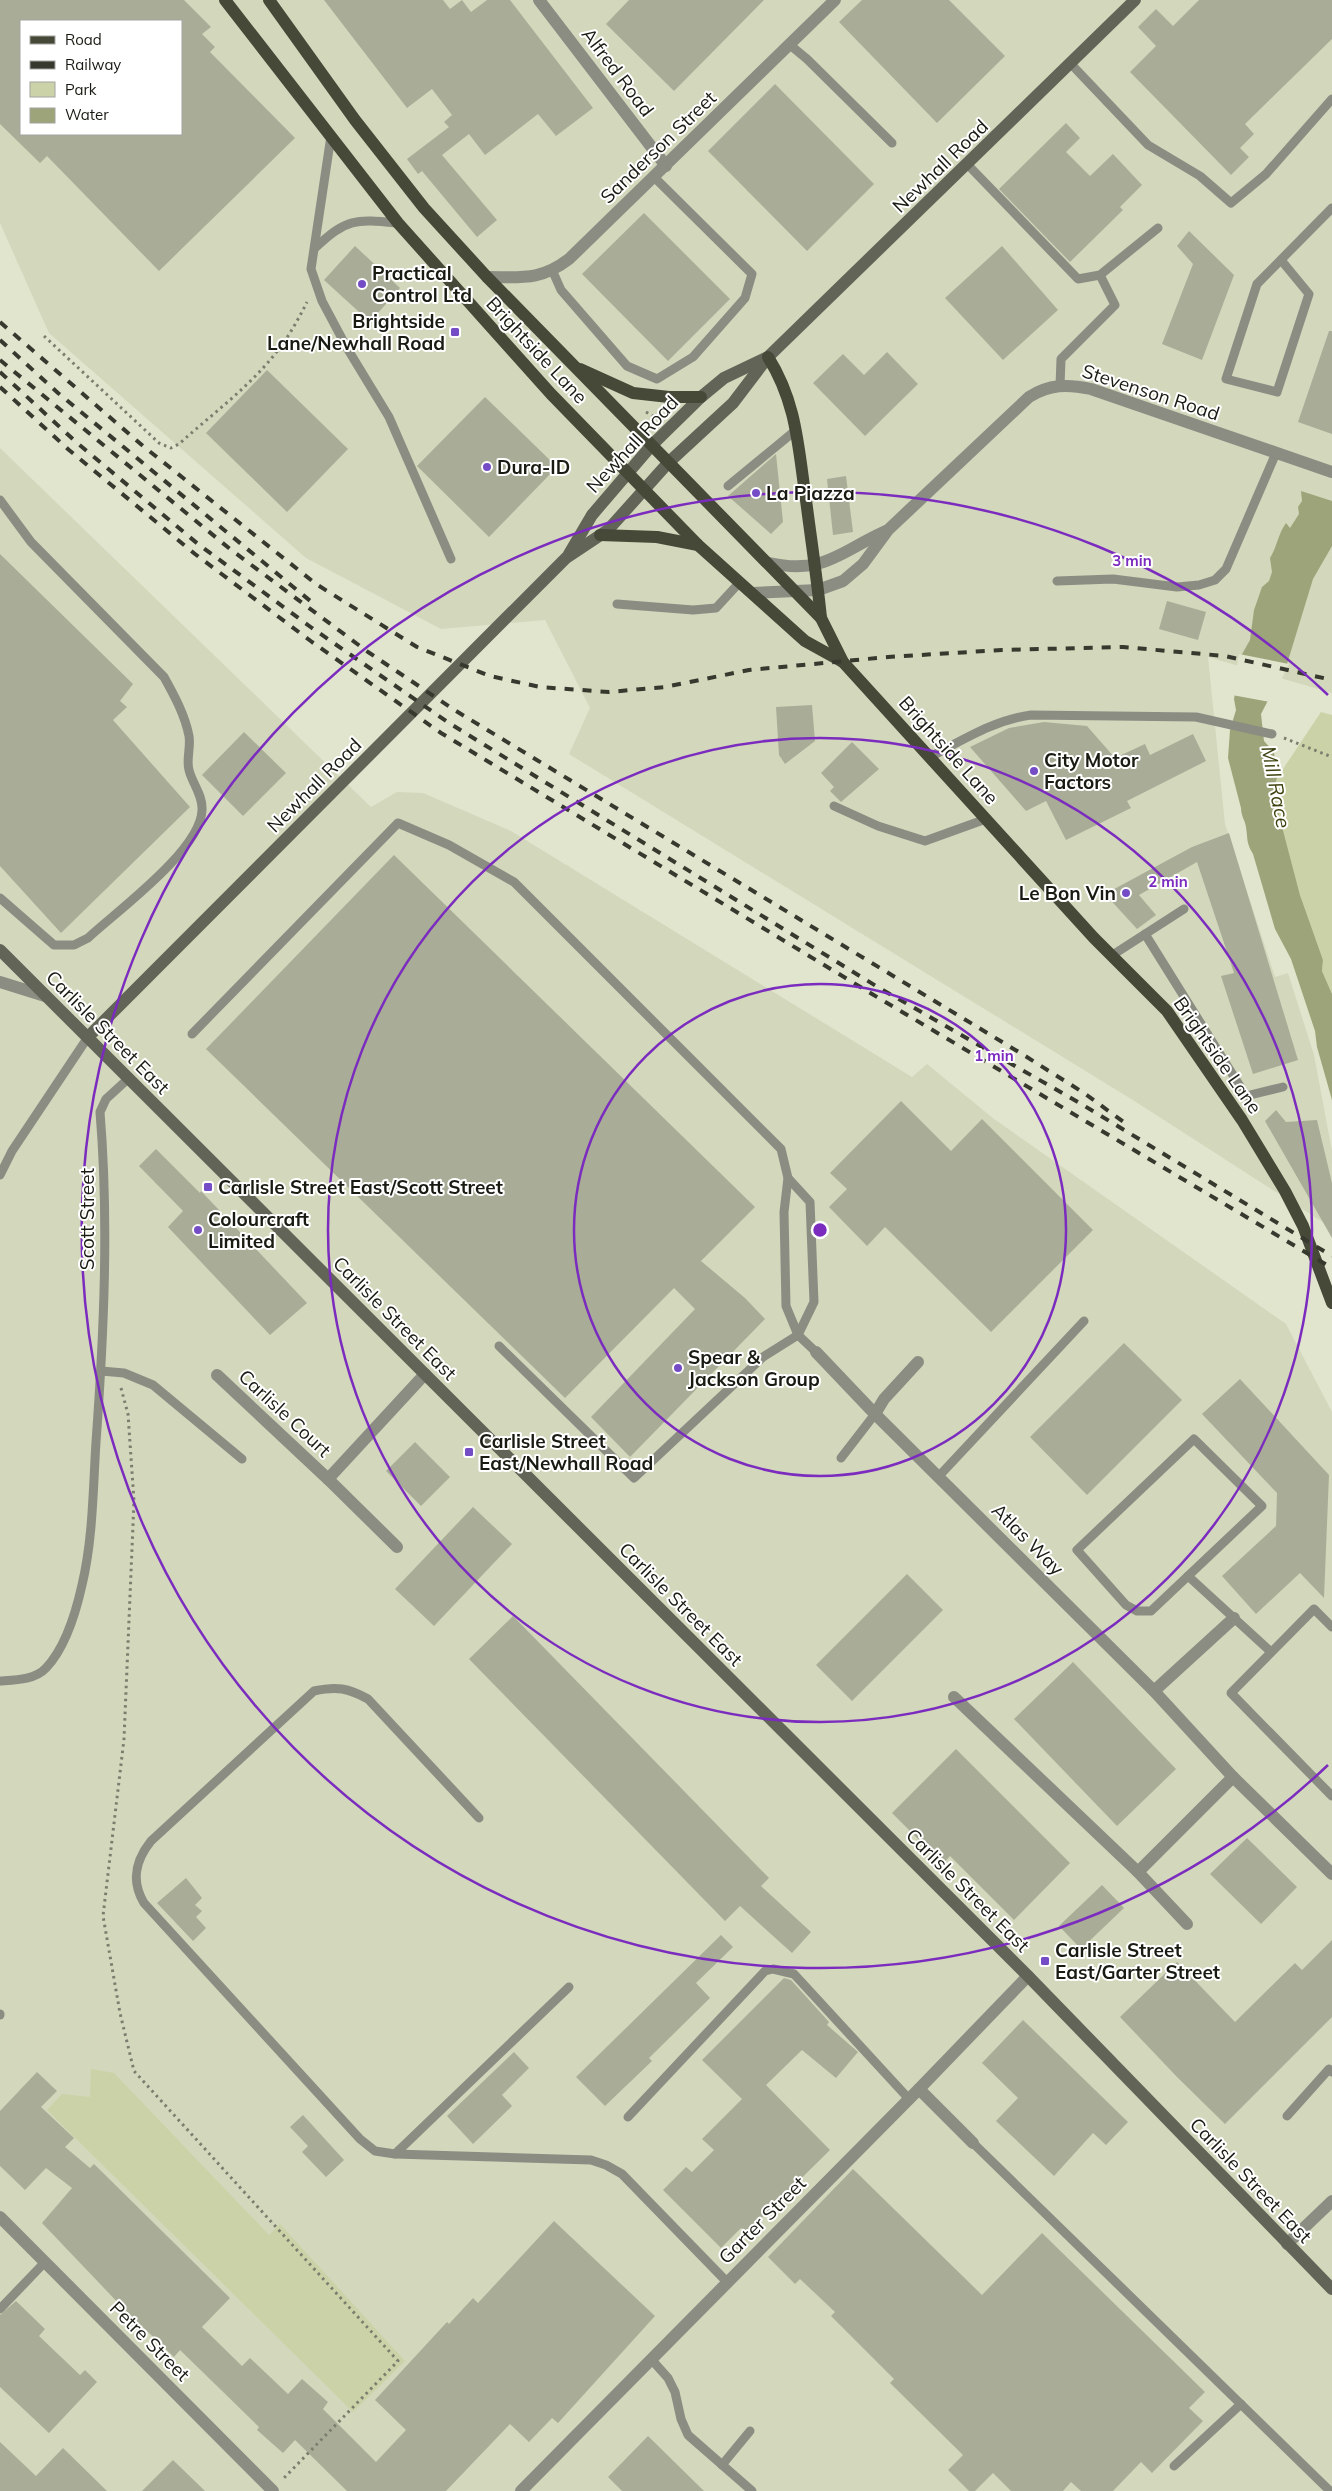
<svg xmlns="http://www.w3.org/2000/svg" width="1332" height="2491" font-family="Mulish,sans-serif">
<rect width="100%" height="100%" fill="#e1e5ce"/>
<g fill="#d3d7bb" fill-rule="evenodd">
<path d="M0 0H1332V693L1208 657 1225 824 1275 977 1288 973 1314 1055 1332 1151V1228L1136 1102 569 754 590 708 545 620 441 629 306 558 49 333 0 223ZM21 21H181V134H21Z"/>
<path d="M0 448 371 807 397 792 423 793 511 831 912 1077 927 1064 994 1119 1286 1324 1332 1412V2491H0Z"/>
</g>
<g fill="#ccd2a7">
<path d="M1321 712 1332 715V994L1322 971 1323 960 1300 895 1273 792 1277 778Z"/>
<path d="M91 2069 114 2073 269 2235 280 2224 405 2361 353 2412 47 2110 62 2094 90 2097Z"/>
</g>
<path fill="#9ea479" d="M1301 491 1332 501V546L1313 579 1287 664 1261 714 1264 741 1274 752 1277 778 1273 792 1300 895 1323 960 1322 971 1332 994V1100L1317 1047 1315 1031 1291 959 1275 929 1253 854C1246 842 1248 840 1246 827 1245 820 1241 816 1241 808L1228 758 1230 730 1236 710 1234 699 1241 656 1250 640 1254 610 1262 587 1269 581 1272 572 1270 558C1277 547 1278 534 1286 523L1290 528 1299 514 1298 507 1302 501Z"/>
<path fill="#e1e5ce" d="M1239 654 1289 664 1270 702 1232 695Z"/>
<g fill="#a9ad97" fill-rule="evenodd">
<path d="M0 0H184L211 27 202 34 215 47 210 52 295 138 159 271 47 156 40 163 0 124ZM21 21H181V134H21Z"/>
<path d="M324 0H443L450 9 462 0 471 12 487 0H510L593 108 556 136 538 114 485 155 469 134 442 155 497 220 477 237 422 171 418 174 407 159 449 127 444 122 452 115 432 89 407 108Z"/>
<path d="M629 0H764L674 91 606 24Z"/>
<path d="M862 0H949L1005 56 937 123 839 22Z"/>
<path d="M1199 0H1332V39L1245 124 1254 134 1240 148 1249 157 1231 175 1130 72 1156 46 1138 27 1156 9 1173 26Z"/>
<path d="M775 84 874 184 807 251 708 151Z"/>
<path d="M1066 123 1080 138 1066 152 1090 176 1113 154 1142 185 1120 207 1123 210 1070 262 999 189Z"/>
<path d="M644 213 730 299 668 361 582 274Z"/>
<path d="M1189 231 1234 275 1202 360 1162 344 1193 264 1177 246Z"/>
<path d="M355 246 400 288 370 322 324 280Z"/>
<path d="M1002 246 1058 310 1003 360 945 298Z"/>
<path d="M1329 331H1332V434L1298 422Z"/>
<path d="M887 352 918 384 865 436 813 383 843 354 864 375Z"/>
<path d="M267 370 348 449 287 512 206 433Z"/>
<path d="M485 397 557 467 489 537 417 466Z"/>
<path d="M776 454 783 522 771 534 728 496Z"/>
<path d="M846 476 853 532 833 535 827 479Z"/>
<path d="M0 554 133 684 120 701 127 707 113 720 190 807 61 933 0 866Z"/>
<path d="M1167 601 1206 612 1198 640 1159 629Z"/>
<path d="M812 705 815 741 785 764 779 755 776 707Z"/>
<path d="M1044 722 1087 726 1115 758 1145 744 1150 755 1193 734 1206 761 1127 801 1131 808 1066 840 1046 801 1026 811 970 747 1009 728Z"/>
<path d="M244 732 286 773 243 816 202 775Z"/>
<path d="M852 742 879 769 841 802 830 791 834 787 821 773Z"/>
<path d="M1229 833 1298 1060 1253 1074 1221 976 1234 973 1197 862 1139 895 1156 915 1137 929 1105 894 1192 847Z"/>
<path d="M394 855 755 1207 701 1261 745 1298 765 1319 630 1457 591 1417 695 1309 674 1288 565 1398 206 1049Z"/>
<path d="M901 1101 951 1151 982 1119 1093 1230 991 1332 885 1227 867 1246 829 1207 847 1189 830 1173Z"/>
<path d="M1276 1110 1286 1122 1317 1120 1332 1183V1238L1265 1121Z"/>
<path d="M156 1149 200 1193 201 1191 307 1303 270 1335 168 1227 183 1211 139 1166Z"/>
<path d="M1124 1343 1182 1400 1087 1495 1030 1437Z"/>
<path d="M1240 1379 1329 1475 1324 1598 1300 1573 1256 1614 1222 1576 1276 1526 1277 1493 1202 1414Z"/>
<path d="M415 1442 450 1477 421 1506 386 1471Z"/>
<path d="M473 1507 512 1544 434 1626 395 1589Z"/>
<path d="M907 1574 943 1610 852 1701 816 1665Z"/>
<path d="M513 1616 769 1878 761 1886 811 1932 792 1953 740 1906 725 1921 469 1659Z"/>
<path d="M1073 1662 1176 1769 1117 1826 1014 1719Z"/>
<path d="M956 1749 1070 1863 1014 1920 950 1856 943 1864 892 1813Z"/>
<path d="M1247 1838 1297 1887 1261 1924 1210 1874Z"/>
<path d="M186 1878 202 1898 195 1905 202 1911 196 1917 206 1928 193 1941 157 1903Z"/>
<path d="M1102 1885 1124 1908 1081 1949 1059 1926Z"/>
<path d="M721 1935 733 1947 696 1983 710 1998 649 2058 652 2061 605 2106 576 2077Z"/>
<path d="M1332 1940V2017L1225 2124 1178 2078 1120 2017 1177 1962 1235 2022 1295 1963 1302 1970Z"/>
<path d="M784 1978 791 1980 829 2022 827 2025 858 2052 836 2078 802 2050 766 2085 830 2150 746 2233 741 2228 721 2248 663 2190 686 2167 692 2172 714 2150 702 2139 742 2099 702 2060Z"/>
<path d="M1023 2020 1128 2122 1106 2145 1093 2133 1054 2176 996 2121 1018 2098 982 2063Z"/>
<path d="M514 2052 529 2068 502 2095 512 2106 473 2144 447 2116Z"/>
<path d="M37 2072 57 2091 41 2107 74 2138 65 2147 90 2168 94 2164 230 2298 202 2327 242 2366 250 2358 288 2394 302 2379 328 2402 323 2409 376 2462 406 2430 375 2400 447 2322 449 2324 473 2298 478 2303 554 2221 655 2316 558 2423 552 2418 529 2442 510 2424 446 2491H347L295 2440 283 2453 257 2430 259 2427 180 2350 174 2357 123 2308 42 2223 72 2188 46 2168 25 2190 0 2166V2111Z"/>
<path d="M303 2115 344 2160 326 2177 302 2152 308 2146 290 2127Z"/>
<path d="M853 2169 982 2295 1042 2233 1205 2392 1189 2408 1203 2421 1152 2473 1141 2462 1113 2491H1081L1071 2482 1063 2491H1011L993 2473 975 2491H969L948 2470 963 2455 890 2383 894 2379 831 2316 835 2312 800 2279 795 2284 768 2257Z"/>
<path d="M16 2301 45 2329 39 2336 80 2375 85 2370 97 2382 49 2433 0 2387V2315Z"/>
<path d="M648 2436 704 2491H622L608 2477Z"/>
<path d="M0 2442 36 2476 63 2448 107 2491H0Z"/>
<path d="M173 2460 205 2491H142Z"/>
</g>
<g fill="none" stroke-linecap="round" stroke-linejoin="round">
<g stroke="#7b7e6e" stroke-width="3" stroke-dasharray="2.5 4" stroke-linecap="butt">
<path d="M44 336 159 443 171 448 179 444C211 415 248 388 275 354 288 338 298 320 307 302"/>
<path d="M646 412 658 419"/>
<path d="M1284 738 1332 757"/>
<path d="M121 1388 128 1414 134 1501 124 1739 103 1916 120 2013 134 2071 398 2361 283 2479"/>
</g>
<g stroke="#8b8d83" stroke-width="9">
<path d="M790 45 807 59 892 143"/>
<path d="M1071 64 1148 145 1200 176 1231 203 1266 174 1332 99"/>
<path d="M331 136 311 269 322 301 347 348 389 417 451 559"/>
<path d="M968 165 1078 279 1100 275 1158 228"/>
<path d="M315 248C347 218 355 219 398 223"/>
<path d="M1281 260 1309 294 1277 392 1226 379 1257 284 1332 208"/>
<path d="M553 272 561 290 627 366 657 379 693 357 745 298 752 274 654 177"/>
<path d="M1060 386 1061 359 1115 305 1100 275"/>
<path d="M728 486 796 430"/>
<path d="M0 500 31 542 164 677C174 695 185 715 189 736 191 747 186 760 189 770 192 783 203 795 202 810 201 850 117 911 88 938L74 945H54L0 898"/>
<path d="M1057 581 1113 579 1177 587 1199 585 1215 580 1226 569 1276 453"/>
<path d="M617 604 693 610 716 608 740 582"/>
<path d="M930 757C963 740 994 720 1031 715L1196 717 1272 734"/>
<path d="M834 806 878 826 925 841 986 819"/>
<path d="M1145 934 1246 1096 1283 1087"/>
<path d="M1111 956 1184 909"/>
<path d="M192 1034 398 823 449 845 514 882 781 1149 788 1178 784 1212 786 1306 798 1335 816 1352"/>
<path d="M0 1175 12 1151 88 1037"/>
<path d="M499 1346 634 1478 763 1357 798 1335 814 1302 810 1202 788 1178"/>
<path d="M101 1371 124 1373 153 1385 242 1459"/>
<path d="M1194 1439 1262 1506 1151 1611H1137L1126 1605 1077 1550Z"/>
<path d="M841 1458 875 1414"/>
<path d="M939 1476 1084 1321"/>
<path d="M1188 1576 1271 1652"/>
<path d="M1332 1627 1314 1609 1231 1693 1332 1796"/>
<path d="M0 1681C15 1680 35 1680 46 1668 66 1647 76 1612 82 1585 93 1539 93 1489 96 1442 104 1332 109 1221 100 1112L106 1099 129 1078"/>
<path d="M479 1818 368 1699C348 1688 337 1686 314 1691L151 1841C135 1861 131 1881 144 1903L360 2139 375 2151 395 2154 591 2160 606 2165 622 2174 727 2282"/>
<path d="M0 2015V2014"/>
<path d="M1287 2116 1329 2069 1332 2072"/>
<path d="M628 2117 765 1971 773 1969 794 1974 909 2099"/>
<path d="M973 2143 1330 2491"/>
<path d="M395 2154 569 1987"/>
<path d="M0 2309 45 2262"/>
<path d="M651 2359 668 2378 675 2392 681 2419 688 2435 752 2491"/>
<path d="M722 2465 750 2431"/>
<path d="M1174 2466 1241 2404"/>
</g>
<g stroke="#8b8d83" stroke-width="12">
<path d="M539 0 666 166"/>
<path d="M487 277C522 277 540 281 569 259L835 0"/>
<path d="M769 563C824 575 839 552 886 531"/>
<path d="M753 593 818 590 843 581 863 564 888 530 1029 397C1049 384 1068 384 1091 389L1332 472"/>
<path d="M0 982 45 996"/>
<path d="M816 1352 875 1414 1154 1691 1233 1777 1332 1874"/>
<path d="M217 1375 328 1479 425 1374"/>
<path d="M875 1414 884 1399 918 1362"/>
<path d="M328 1479 397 1547"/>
<path d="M1154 1691 1234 1618"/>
<path d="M954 1697 1138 1872"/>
<path d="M1187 1924 1138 1872 1233 1777"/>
<path d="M919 2089 973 2143"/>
<path d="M0 2217 273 2491"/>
<path d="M1287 2244 1332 2201"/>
<path d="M521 2491 919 2089 1028 1976"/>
</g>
<g stroke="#626457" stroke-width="12">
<path d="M569 554 592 515 651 446 701 397 724 378 766 358"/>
<path d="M0 950 1028 1976 1332 2289"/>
<path d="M88 1037 566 558 608 530 668 463 733 403 768 357 1135 0"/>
</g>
<g stroke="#464838" stroke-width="12">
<path d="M225 0 398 223 551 394 698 545 805 641 843 662"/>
<path d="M269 0 355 120 424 208 487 277 821 618 843 662 1094 938 1167 1011 1242 1120 1285 1191 1303 1226 1332 1303"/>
<path d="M768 357C797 403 798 447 806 500 811 539 817 578 821 618"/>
<path d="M580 369 633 393 669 397H701"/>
<path d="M600 535 657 537 698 545"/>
</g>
<g stroke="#37392e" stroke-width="4" stroke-dasharray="9 9" stroke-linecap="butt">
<path d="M0 322 143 446 316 584 417 647 490 676 540 687 609 692 665 687 749 670 888 657 1002 650 1123 647 1225 656 1332 680"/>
<path d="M0 340 58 393 314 604"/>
<path d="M0 360 230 549 368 652 456 711 1022 1054 1084 1093 1125 1123"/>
<path d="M0 372 76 442 198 544 312 628 449 723 876 986 1083 1105 1332 1256"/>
<path d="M0 387 69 450 195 554 312 642 441 733 872 994 1332 1268"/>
</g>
</g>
<g fill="none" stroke="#7b2cbf" stroke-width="2.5">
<circle cx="820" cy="1230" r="246"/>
<circle cx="820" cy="1230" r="492"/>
<path d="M1328 1765A738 738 0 1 1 1328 695"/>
</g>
<g fill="#744cc5" stroke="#fff" stroke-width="2">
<circle cx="362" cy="284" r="5"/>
<rect x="450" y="327" width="10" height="10" rx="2.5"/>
<circle cx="487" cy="467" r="5"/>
<circle cx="756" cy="493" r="5"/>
<circle cx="1034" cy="771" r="5"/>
<circle cx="1126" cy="893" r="5"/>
<rect x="203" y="1182" width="10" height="10" rx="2.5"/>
<circle cx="198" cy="1230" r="5"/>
<circle cx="678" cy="1368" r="5"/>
<rect x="464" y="1447" width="10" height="10" rx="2.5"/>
<rect x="1040" y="1956" width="10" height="10" rx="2.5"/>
</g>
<g text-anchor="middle" stroke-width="4" stroke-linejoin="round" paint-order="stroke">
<g font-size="19" fill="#191a12" stroke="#fff">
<text transform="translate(618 72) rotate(53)" y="7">Alfred Road</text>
<text transform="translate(658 147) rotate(-44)" y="7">Sanderson Street</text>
<text transform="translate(940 166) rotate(-44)" y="7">Newhall Road</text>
<text transform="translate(537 350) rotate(47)" y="7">Brightside Lane</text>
<text transform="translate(1151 392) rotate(18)" y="7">Stevenson Road</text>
<text transform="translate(632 444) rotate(-47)" y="7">Newhall Road</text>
<text transform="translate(949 750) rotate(48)" y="7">Brightside Lane</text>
<text transform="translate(314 785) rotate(-45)" y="7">Newhall Road</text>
<text transform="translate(108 1032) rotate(45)" y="7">Carlisle Street East</text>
<text transform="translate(1218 1055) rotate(55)" y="7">Brightside Lane</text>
<text transform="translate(87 1219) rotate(-90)" y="7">Scott Street</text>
<text transform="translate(395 1318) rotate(45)" y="7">Carlisle Street East</text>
<text transform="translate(285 1413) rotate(43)" y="7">Carlisle Court</text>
<text transform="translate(1028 1539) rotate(45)" y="7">Atlas Way</text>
<text transform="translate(681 1604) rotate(45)" y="7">Carlisle Street East</text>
<text transform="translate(968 1890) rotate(45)" y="7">Carlisle Street East</text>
<text transform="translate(1251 2180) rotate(46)" y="7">Carlisle Street East</text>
<text transform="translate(762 2220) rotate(-45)" y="7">Garter Street</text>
<text transform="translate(150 2341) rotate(45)" y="7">Petre Street</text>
</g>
<g font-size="19" font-weight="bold" fill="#191a12" stroke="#fff" text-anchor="start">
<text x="372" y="280">Practical<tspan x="372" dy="22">Control Ltd</tspan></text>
<text x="445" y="328" text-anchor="end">Brightside<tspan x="445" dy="22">Lane/Newhall Road</tspan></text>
<text x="497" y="474">Dura-ID</text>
<text x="766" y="500">La Piazza</text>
<text x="1044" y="767">City Motor<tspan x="1044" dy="22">Factors</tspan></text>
<text x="1116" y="900" text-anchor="end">Le Bon Vin</text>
<text x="218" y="1194">Carlisle Street East/Scott Street</text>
<text x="208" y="1226">Colourcraft<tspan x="208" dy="22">Limited</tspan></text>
<text x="688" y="1364">Spear &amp;<tspan x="688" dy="22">Jackson Group</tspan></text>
<text x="479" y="1448">Carlisle Street<tspan x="479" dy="22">East/Newhall Road</tspan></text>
<text x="1055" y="1957">Carlisle Street<tspan x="1055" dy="22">East/Garter Street</tspan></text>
</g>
<g font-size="20" font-style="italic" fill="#3d410d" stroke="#fff">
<text transform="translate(1276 787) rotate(79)" y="7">Mill Race</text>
</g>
</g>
<circle cx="820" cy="1230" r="8" fill="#7b2cbf" stroke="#fff" stroke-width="2.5"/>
<g font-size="15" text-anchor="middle" font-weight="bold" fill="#7b2cbf" stroke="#fff" stroke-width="4" stroke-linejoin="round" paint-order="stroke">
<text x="1132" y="566">3 min</text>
<text x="1168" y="887">2 min</text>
<text x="994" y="1061">1 min</text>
</g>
<rect x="20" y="20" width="162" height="115" fill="#ffffff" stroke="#a3a3a0"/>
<rect x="30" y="36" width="25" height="8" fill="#464838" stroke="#a3a3a0"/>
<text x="65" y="45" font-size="15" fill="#191a12">Road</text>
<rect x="30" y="61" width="25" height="8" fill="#37392e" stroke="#a3a3a0"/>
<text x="65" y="70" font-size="15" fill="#191a12">Railway</text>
<rect x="30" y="82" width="25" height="15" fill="#ccd2a7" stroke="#a3a3a0"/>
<text x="65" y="95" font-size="15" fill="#191a12">Park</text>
<rect x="30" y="108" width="25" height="15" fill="#9ea479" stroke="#a3a3a0"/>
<text x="65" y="120" font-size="15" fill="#191a12">Water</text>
</svg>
